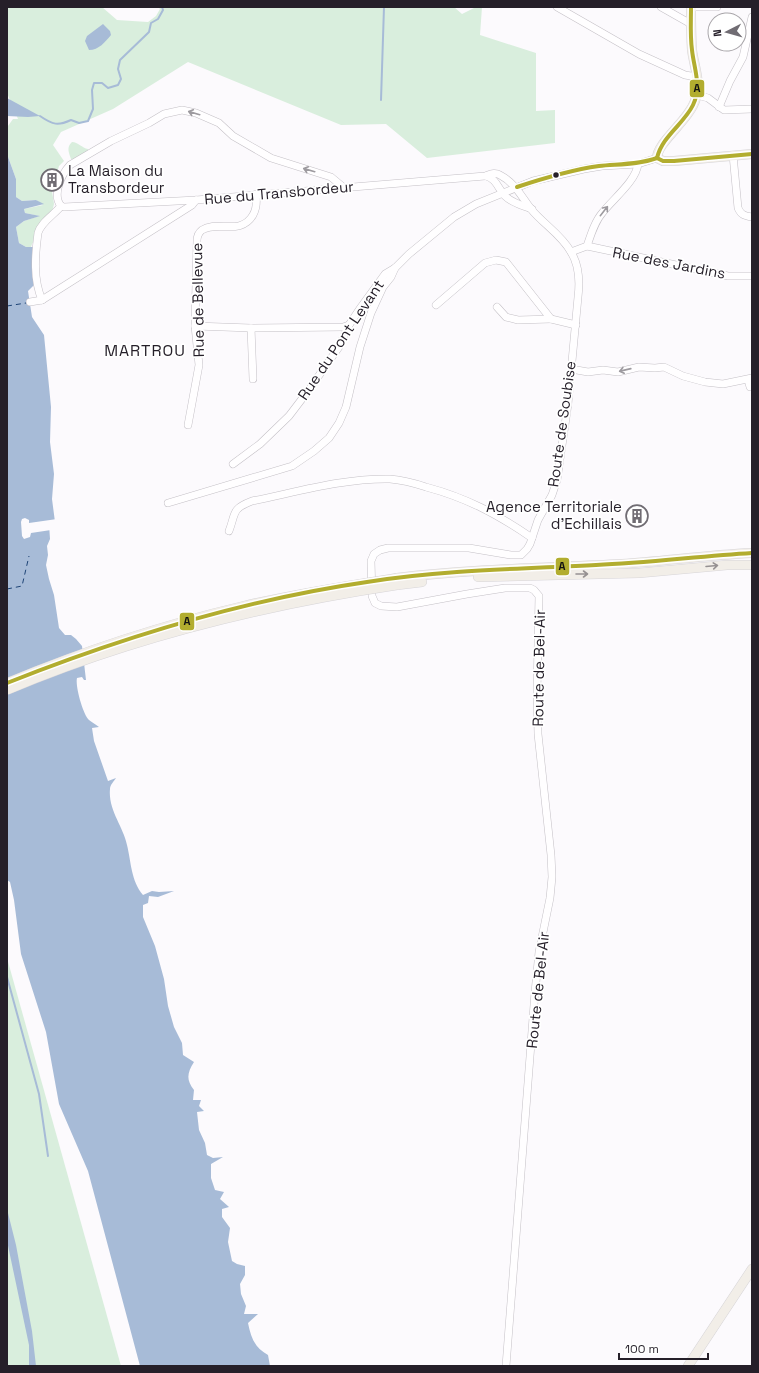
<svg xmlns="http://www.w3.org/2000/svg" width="759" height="1373" font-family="'Space Grotesk',sans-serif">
<rect width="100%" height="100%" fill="#fcfafd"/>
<g fill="#d9eedd">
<path d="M7 7H102L117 20 148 22 156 16 160 9 158 7H454L462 14 476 7H482L480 35 536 53V111L555 110V143L427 158 386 124 341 125 188 62 113 109 61 132 53 145 64 161 59 166 52 191 54 204 52 212 32 244 31 247H26L19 243 16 227 24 221 39 216 25 213 24 209 43 205 36 200 22 201 16 197V179L7 154V130L8 126 13 119H18L7 93Z"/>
<path d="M72 142C78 142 82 148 88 149V151L74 160 71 159C69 153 66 147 72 142Z"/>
<path d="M7 958 121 1366H7Z"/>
</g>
<g fill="#a7bbd7">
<path d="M103 24 110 31 111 35C105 42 99 50 89 50L85 41 87 36Z"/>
<path d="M7 98 40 116 28 117 7 116Z"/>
<path d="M7 154 16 179V197L22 201 36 200 44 204 24 209 25 213 40 216 24 221 16 227 19 243 26 247H36L33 257 34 285 28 291 32 317 44 335 51 407 50 442 54 474 52 499 55 522 49 524 50 539 47 546 48 555 46 565 49 579 54 595 59 628 65 635H71L76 639 82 646 86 680H84L82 677 77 678C75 686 83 714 89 720 92 722 96 725 99 727L92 728 94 741 108 781 116 778C114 781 110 785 110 789 108 810 123 826 127 845 131 861 131 881 143 895L152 891 159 892 174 891 158 897 149 896 148 903 143 905V917L155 946 164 979 168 1006 174 1027 182 1043 183 1055 194 1062C187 1073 186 1080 194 1090L193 1100H201L199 1106 204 1111 197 1112 199 1130 205 1143 207 1155 213 1158 223 1157 211 1164V1178L215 1190 224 1192 220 1199 229 1207 222 1209V1217L230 1228 228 1242 232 1261 237 1264 245 1266V1275L240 1284 241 1294 246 1306 244 1314H258L248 1323C251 1338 255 1348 268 1355L270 1366H140L88 1171 59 1104 46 1032 21 954 14 900 10 882 7 880Z"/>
<path d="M7 1209 16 1245 32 1331 36 1366H29V1345L7 1241Z"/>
</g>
<path fill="#fcfafd" d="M25 518 29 520V523L57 519V522L56 524 51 525V530L31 533 30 537 24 539 22 536 21 522 22 519Z"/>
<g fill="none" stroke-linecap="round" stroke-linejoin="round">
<g stroke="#a7bbd7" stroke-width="2">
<path d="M381 100 384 7"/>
<path d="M40 116C53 125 58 126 71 120L79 123 88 121 93 109 92 90 94 83H102L108 88 118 85 121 79 118 69 120 60 149 32 151 23 158 19 163 10 162 7"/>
<path d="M7 977 39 1094 48 1156"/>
</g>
<g stroke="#1e4476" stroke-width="1" stroke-dasharray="5 4" stroke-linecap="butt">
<path d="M7 306 26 303"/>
<path d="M7 589 22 586 29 556"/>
</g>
<g stroke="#c4c0c6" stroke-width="8">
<g id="minor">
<path d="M557 7 639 54 685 75 697 77"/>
<path d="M661 7 691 24"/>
<path d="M691 7H717"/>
<path d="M697 95 708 98 724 110 752 109"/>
<path d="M719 107 730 81 743 57 752 17"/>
<path d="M733 155 738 208C741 215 745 216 752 217"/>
<path d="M486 176C497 179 498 189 505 196 512 203 523 206 532 209"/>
<path d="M61 206 64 207 196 200 485 176C491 174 495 172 500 175 515 183 521 196 531 209 543 224 561 234 571 252 579 265 580 281 578 297L568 404 557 480 552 495 538 520 530 544 527 549 521 555H511L469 548H388L380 550 374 554 371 561 372 596 375 603 381 606 397 607 467 594 505 588H530L534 590 539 596 537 692 538 734 551 855 552 877 550 898 539 952 535 992 506 1366"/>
<path d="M61 206C52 195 61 175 70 165L111 141 149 123 164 114 182 110 196 113 219 123 233 136 271 158 331 177 343 187"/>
<path d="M587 246 728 276H752"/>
<path d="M571 252 587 246C591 234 595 221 603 212 614 198 636 181 638 164"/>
<path d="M42 300C33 279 35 255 38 233 41 222 54 215 61 206"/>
<path d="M30 302 42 300 192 205 196 200"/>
<path d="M436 305 485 263 496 260 506 262 551 319 576 325"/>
<path d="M497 307 506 317 518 320 551 319"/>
<path d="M195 326 251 328 343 327 349 325"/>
<path d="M251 328 253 379"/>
<path d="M571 369 588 372 603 370 618 372 639 367 655 368 664 367 683 376 705 382 723 384 752 378"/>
<path d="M748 380 750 387H752"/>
<path d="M188 425 199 365 195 326 197 241C197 237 198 233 202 230 217 220 241 236 253 215 257 208 257 202 256 194"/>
<path d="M233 464 260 444 289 416 308 391 339 347 349 325 361 307 385 274 395 268 409 254 454 217 476 204 533 181 584 169 602 166 638 164 657 158"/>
<path d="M168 503 292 466 314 451 329 438 339 423 346 407 360 347 371 313 383 287 391 277 395 268"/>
<path d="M229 531C236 513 231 509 252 501 297 492 344 478 390 479 403 480 414 483 426 487 467 498 497 514 532 538"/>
</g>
</g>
<g stroke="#d7d5d8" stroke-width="10">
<g id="major">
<path d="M691 7C691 21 691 36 692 50 694 66 701 82 696 98 690 120 657 142 657 158L663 161H674L752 154"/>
<path d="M478 577 639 573 727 565H752"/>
<path d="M397 578C471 569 546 568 622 564 665 561 708 555 752 553"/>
<path d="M397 585 422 582"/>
<path d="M688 1366 752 1269"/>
</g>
</g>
<use href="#minor" stroke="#fffeff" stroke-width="7"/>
<use href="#major" stroke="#f2eee8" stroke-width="9"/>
<g stroke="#d7d5d8" stroke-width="10" stroke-linecap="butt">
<g id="major-bridge">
<path d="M7 683C84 651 163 625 244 606 294 594 346 586 397 578"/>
<path d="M7 690C132 637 264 605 397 585"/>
</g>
</g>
<use href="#major-bridge" stroke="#f2eee8" stroke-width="9"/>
<g stroke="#fff" stroke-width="7">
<g id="bus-1">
<path d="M657 158C662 136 684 124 693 105 702 86 694 69 692 50 690 36 691 21 691 7"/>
<path d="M657 158 663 161H674L752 154"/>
<path d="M517 187C544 178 571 170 599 166 618 164 638 165 657 158"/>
<path d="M7 683C123 637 243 600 367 582 443 570 519 569 596 565 648 563 700 556 752 553"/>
</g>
</g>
<use href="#bus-1" stroke="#b2ad2f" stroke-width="4"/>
</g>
<defs><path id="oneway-shaft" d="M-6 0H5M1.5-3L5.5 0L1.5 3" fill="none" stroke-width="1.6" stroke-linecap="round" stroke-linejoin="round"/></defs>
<g stroke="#9d9a9f">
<use href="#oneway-shaft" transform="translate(194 113) rotate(-164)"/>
<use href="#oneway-shaft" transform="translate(309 170) rotate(-164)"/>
<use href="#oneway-shaft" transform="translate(604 211) rotate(-52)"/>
<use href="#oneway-shaft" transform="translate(625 370) rotate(167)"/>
</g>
<g stroke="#969192">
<use href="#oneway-shaft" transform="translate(712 566) rotate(-5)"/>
<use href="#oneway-shaft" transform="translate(582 574)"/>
</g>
<defs>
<g id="building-ring" transform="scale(1.15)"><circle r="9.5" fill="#fff" stroke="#706c73" stroke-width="1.5"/><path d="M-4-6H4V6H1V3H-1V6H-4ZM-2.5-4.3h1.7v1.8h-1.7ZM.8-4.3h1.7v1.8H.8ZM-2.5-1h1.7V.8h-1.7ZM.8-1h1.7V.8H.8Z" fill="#706c73"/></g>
</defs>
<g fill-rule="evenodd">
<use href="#building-ring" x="52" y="180"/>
<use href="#building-ring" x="637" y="516"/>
</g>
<circle fill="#251f29" stroke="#fff" stroke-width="1.5" cx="556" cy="175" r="3.5"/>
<g text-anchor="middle" stroke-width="3.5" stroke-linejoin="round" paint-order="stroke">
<g font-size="15" fill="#251f29" stroke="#fff" text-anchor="start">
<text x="68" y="176">La Maison du<tspan x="68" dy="17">Transbordeur</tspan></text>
<text x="622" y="512" text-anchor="end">Agence Territoriale<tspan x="622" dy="17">d'Echillais</tspan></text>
</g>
<g font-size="15" fill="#251f29" stroke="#fff">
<text transform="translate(279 193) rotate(-5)" y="5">Rue du Transbordeur</text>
<text transform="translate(669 263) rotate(11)" y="5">Rue des Jardins</text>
<text transform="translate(198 300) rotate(-91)" y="5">Rue de Bellevue</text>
<text transform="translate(341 340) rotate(-56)" y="5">Rue du Pont Levant</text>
<text transform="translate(562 424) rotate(-82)" y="5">Route de Soubise</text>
<text transform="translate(539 668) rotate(-89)" y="5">Route de Bel-Air</text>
<text transform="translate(538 990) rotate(-84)" y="5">Route de Bel-Air</text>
</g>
<g font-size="16" letter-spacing="1" fill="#251f29" stroke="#fff">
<text x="145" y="356">MARTROU</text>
</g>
</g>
<g stroke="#fff" stroke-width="1.5">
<rect x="689" y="79" width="16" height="19" rx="4" fill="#b2ad2f"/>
<rect x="555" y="557" width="15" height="19" rx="4" fill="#b2ad2f"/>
<rect x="179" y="612" width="16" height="19" rx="4" fill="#b2ad2f"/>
</g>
<g font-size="11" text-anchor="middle" font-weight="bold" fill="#111">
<text x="697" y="92">A</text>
<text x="562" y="570">A</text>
<text x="187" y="625">A</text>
</g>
<rect width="759" height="1373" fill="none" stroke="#251f29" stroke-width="16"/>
<g transform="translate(727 32) rotate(264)"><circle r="19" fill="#ffffff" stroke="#a8a5a9"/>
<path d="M0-3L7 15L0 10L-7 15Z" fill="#706c73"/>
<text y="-6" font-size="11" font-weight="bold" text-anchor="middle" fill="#251f29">N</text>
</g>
<path d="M619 1353v6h89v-6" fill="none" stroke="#251f29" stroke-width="2"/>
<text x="625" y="1353" font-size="12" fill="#251f29" stroke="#ffffff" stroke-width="3" paint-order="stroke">100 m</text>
</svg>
